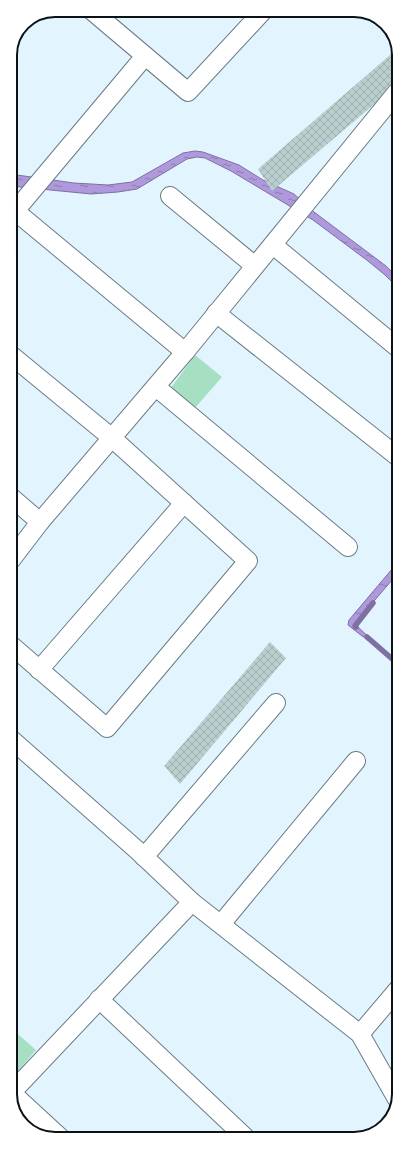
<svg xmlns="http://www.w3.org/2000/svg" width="409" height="1149" font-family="Inter,sans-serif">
<defs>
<pattern id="water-ripples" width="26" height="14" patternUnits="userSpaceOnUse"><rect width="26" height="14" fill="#af98dc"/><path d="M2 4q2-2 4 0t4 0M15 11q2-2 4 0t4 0" fill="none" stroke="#8d7bb1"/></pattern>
<pattern id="building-cross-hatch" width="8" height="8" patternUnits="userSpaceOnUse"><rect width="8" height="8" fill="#b9cfce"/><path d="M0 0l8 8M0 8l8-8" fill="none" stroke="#9eb1b0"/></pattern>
</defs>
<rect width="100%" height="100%" fill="#e2f5ff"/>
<g fill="#a7dfc2">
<path d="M195 355 222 377 194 409 170 389Z"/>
<path d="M11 1028 36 1050 12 1078Z"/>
</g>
<g fill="url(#water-ripples)" stroke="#7e70a0">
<path d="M195 151 203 152 239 165 263 180 294 194 314 212 386 266 398 278V288L385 275 368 261 313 220 231 171 205 158 197 157 187 159 137 189 118 192 91 194 10 186V174L74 183 108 185 132 182 183 153Z"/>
<path d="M398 562V573L357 621V626L375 643 362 636 348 625 349 620Z"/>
</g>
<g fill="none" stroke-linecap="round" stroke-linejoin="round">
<g stroke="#7e70a0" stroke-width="5.5">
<path d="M356 627 355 626 373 603"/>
<path d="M367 637 398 664"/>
</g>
</g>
<g fill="url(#building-cross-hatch)">
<path d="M397 49V85L272 191 258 169Z"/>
<path d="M270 642 286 658 180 784 164 766Z"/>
</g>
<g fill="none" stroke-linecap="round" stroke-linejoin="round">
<g stroke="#6b7c84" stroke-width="20">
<g id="street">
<path d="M91 10 188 92 264 10"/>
<path d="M170 196 255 266"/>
<path d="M15 211 145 56"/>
<path d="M10 217 15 211 185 352"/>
<path d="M273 245 398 348"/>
<path d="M216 313 398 457"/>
<path d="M11 355 112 438 248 561 107 728 11 645"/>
<path d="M156 387 348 547"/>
<path d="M11 497 40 522"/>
<path d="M11 560 40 522 185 352 397 92"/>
<path d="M39 670 184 503"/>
<path d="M11 739 137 850 192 902 360 1034 397 1099"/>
<path d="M144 857 276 703"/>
<path d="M221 924 356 761"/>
<path d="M99 999 246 1138"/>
<path d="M360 1034 399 988"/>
<path d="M12 1092 192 902"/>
<path d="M12 1093 62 1139"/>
</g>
</g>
<use href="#street" stroke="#fff" stroke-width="18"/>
</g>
<path d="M0 0H409V1149H0ZM55 17H354A38 38 0 0 1 392 55V1094A38 38 0 0 1 354 1132H55A38 38 0 0 1 17 1094V55A38 38 0 0 1 55 17Z" fill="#fff" fill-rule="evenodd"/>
<path fill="none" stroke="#0b1115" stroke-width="2" d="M55 17H354A38 38 0 0 1 392 55V1094A38 38 0 0 1 354 1132H55A38 38 0 0 1 17 1094V55A38 38 0 0 1 55 17Z"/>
</svg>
